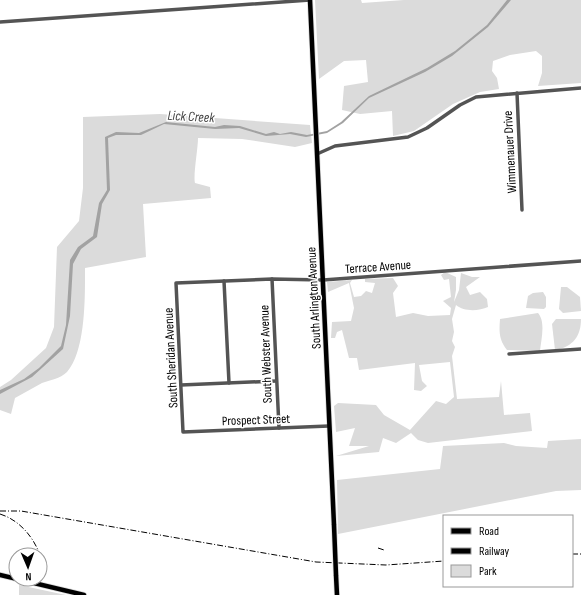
<svg xmlns="http://www.w3.org/2000/svg" width="581" height="595" font-family="'Sofia Sans Condensed',sans-serif">
<rect width="100%" height="100%" fill="#fff"/>
<g fill="#dbdbdb">
<path d="M315 0H361L362 3 404 0H581V83L538 86 542 73V56L536 51 510 55 493 61 492 71 497 78 499 89 480 92 453 104 414 131 393 136 392 111 360 114 342 110 344 86 368 82 366 60 344 61 319 79Z"/>
<path d="M160 114 310 125 312 143 295 147 242 139 198 138C198 149 193 175 195 183L210 187 211 198 143 204 146 257 85 268C85 296 86 350 67 372 60 379 50 380 42 383 33 388 24 393 15 398L11 414 0 410V387L11 380 46 348 54 327 57 247 79 221 83 188V117Z"/>
<path d="M445 272 456 277V290L454 302 459 290 461 273 472 277H480L466 287 470 295 480 292 487 299 488 307C479 311 464 312 456 305L452 319 454 332 452 341 455 347 452 356 457 399 499 397 501 381 504 415 530 413 532 431 428 443 418 440 411 433 396 443 383 438 379 452 336 456 369 446H349L355 428 336 432 334 406 338 403 376 405 384 415 410 430 436 401 446 404 454 397 450 362 419 365 422 381 427 386 421 391 414 390 415 363 359 370 357 358H349L342 330 337 332 335 338H331L332 322 351 321 354 308 349 283 328 292 327 282 352 280 350 283 354 297 361 296 366 291 372 293 375 283 365 282V279L393 278 398 286 393 293 396 317 413 313 428 316 450 315 451 308 443 301 451 297 449 279 444 280 441 275Z"/>
<path d="M561 287H567L580 297 581 311 563 313 559 309Z"/>
<path d="M543 292 546 297V307L544 309 526 308 528 296 533 293Z"/>
<path d="M538 313C546 322 541 340 540 351L507 350C499 340 499 332 500 319Z"/>
<path d="M556 319H581C581 336 573 347 555 350L552 324Z"/>
<path d="M581 439V490L556 491 338 534 337 480 440 469 443 446 504 443 516 446 547 448 548 441Z"/>
<path d="M19 585 66 595H67H19Z"/>
</g>
<path fill="#a2a2a2" d="M507 0H511L488 27 452 56 425 72 369 98 343 123 327 133 306 137 290 134 266 136 239 128 215 129 164 124 141 135H116L108 138 110 190 102 204 97 237 81 249 73 264 70 316 63 349 32 377 0 394V390L24 379 39 368 61 346 66 325 70 260 78 247 93 236 99 203 107 190 105 137 116 132 139 133 166 122 215 127 224 125 240 126 266 134 274 132 280 134 291 132 307 135 327 131 341 122 369 96 427 68 455 51 487 25Z"/>
<g fill="none" stroke-linecap="round" stroke-linejoin="round">
<g stroke="#dbdbdb" stroke-width="6">
<g id="major">
<path d="M310 0 334 525"/>
<path d="M0 575 84 595"/>
<path d="M336 575 337 595"/>
</g>
</g>
<g stroke="#545454" stroke-width="3.5">
<path d="M0 22 310 0"/>
<path d="M517 93 522 210"/>
<path d="M317 154 335 146 408 137 427 128 460 105 476 97 581 88"/>
<path d="M272 279 279 428"/>
<path d="M224 281 229 383"/>
<path d="M509 354 581 349"/>
<path d="M181 385 276 381"/>
<path d="M329 426 183 432 176 283 272 279 323 280 581 261"/>
</g>
<use href="#major" stroke="#000" stroke-width="4.5"/>
<g stroke="#000" stroke-width="1" stroke-dasharray="6 2 1 2" stroke-linecap="butt">
<path d="M0 511H21L316 562 386 565 444 561"/>
<path d="M0 514C19 520 33 536 40 555"/>
<path d="M378 548 384 550"/>
<path d="M572 554H581"/>
<path d="M40 556 43 569"/>
</g>
<g stroke="#dbdbdb" stroke-width="6" stroke-linecap="butt">
<path id="major-bridge" d="M334 525 336 575"/>
</g>
<use href="#major-bridge" stroke="#000" stroke-width="4.5"/>
</g>
<g text-anchor="middle" stroke-width="3" stroke-linejoin="round" paint-order="stroke">
<g font-size="13" fill="#000" stroke="#fff">
<text transform="translate(509 152) rotate(-93)" y="5">Wimmenauer Drive</text>
<text transform="translate(378 266) rotate(-4)" y="5">Terrace Avenue</text>
<text transform="translate(313 298) rotate(-93)" y="5">South Arlington Avenue</text>
<text transform="translate(265 354) rotate(-92)" y="5">South Webster Avenue</text>
<text transform="translate(170 358) rotate(-93)" y="5">South Sheridan Avenue</text>
<text transform="translate(256 419) rotate(-2)" y="5">Prospect Street</text>
</g>
<g font-size="14" font-style="italic" fill="#434343" stroke="#fff">
<text transform="translate(191 116) rotate(3)" y="5">Lick Creek</text>
</g>
</g>
<rect x="443" y="515" width="130" height="72" fill="#ffffff" stroke="#999999"/>
<rect x="451" y="528" width="20" height="6" fill="#000000" stroke="#999999"/>
<text x="479" y="535" font-size="12" fill="#000000">Road</text>
<rect x="451" y="548" width="20" height="6" fill="#000000" stroke="#999999"/>
<text x="479" y="555" font-size="12" fill="#000000">Railway</text>
<rect x="451" y="565" width="20" height="12" fill="#dbdbdb" stroke="#999999"/>
<text x="479" y="575" font-size="12" fill="#000000">Park</text>
<g transform="translate(28 567) rotate(178)"><circle r="19" fill="#ffffff" stroke="#999999"/>
<path d="M0-3L7 15L0 10L-7 15Z" fill="#000000"/>
<text y="-6" font-size="11" font-weight="bold" text-anchor="middle" fill="#000000">N</text>
</g>
</svg>
